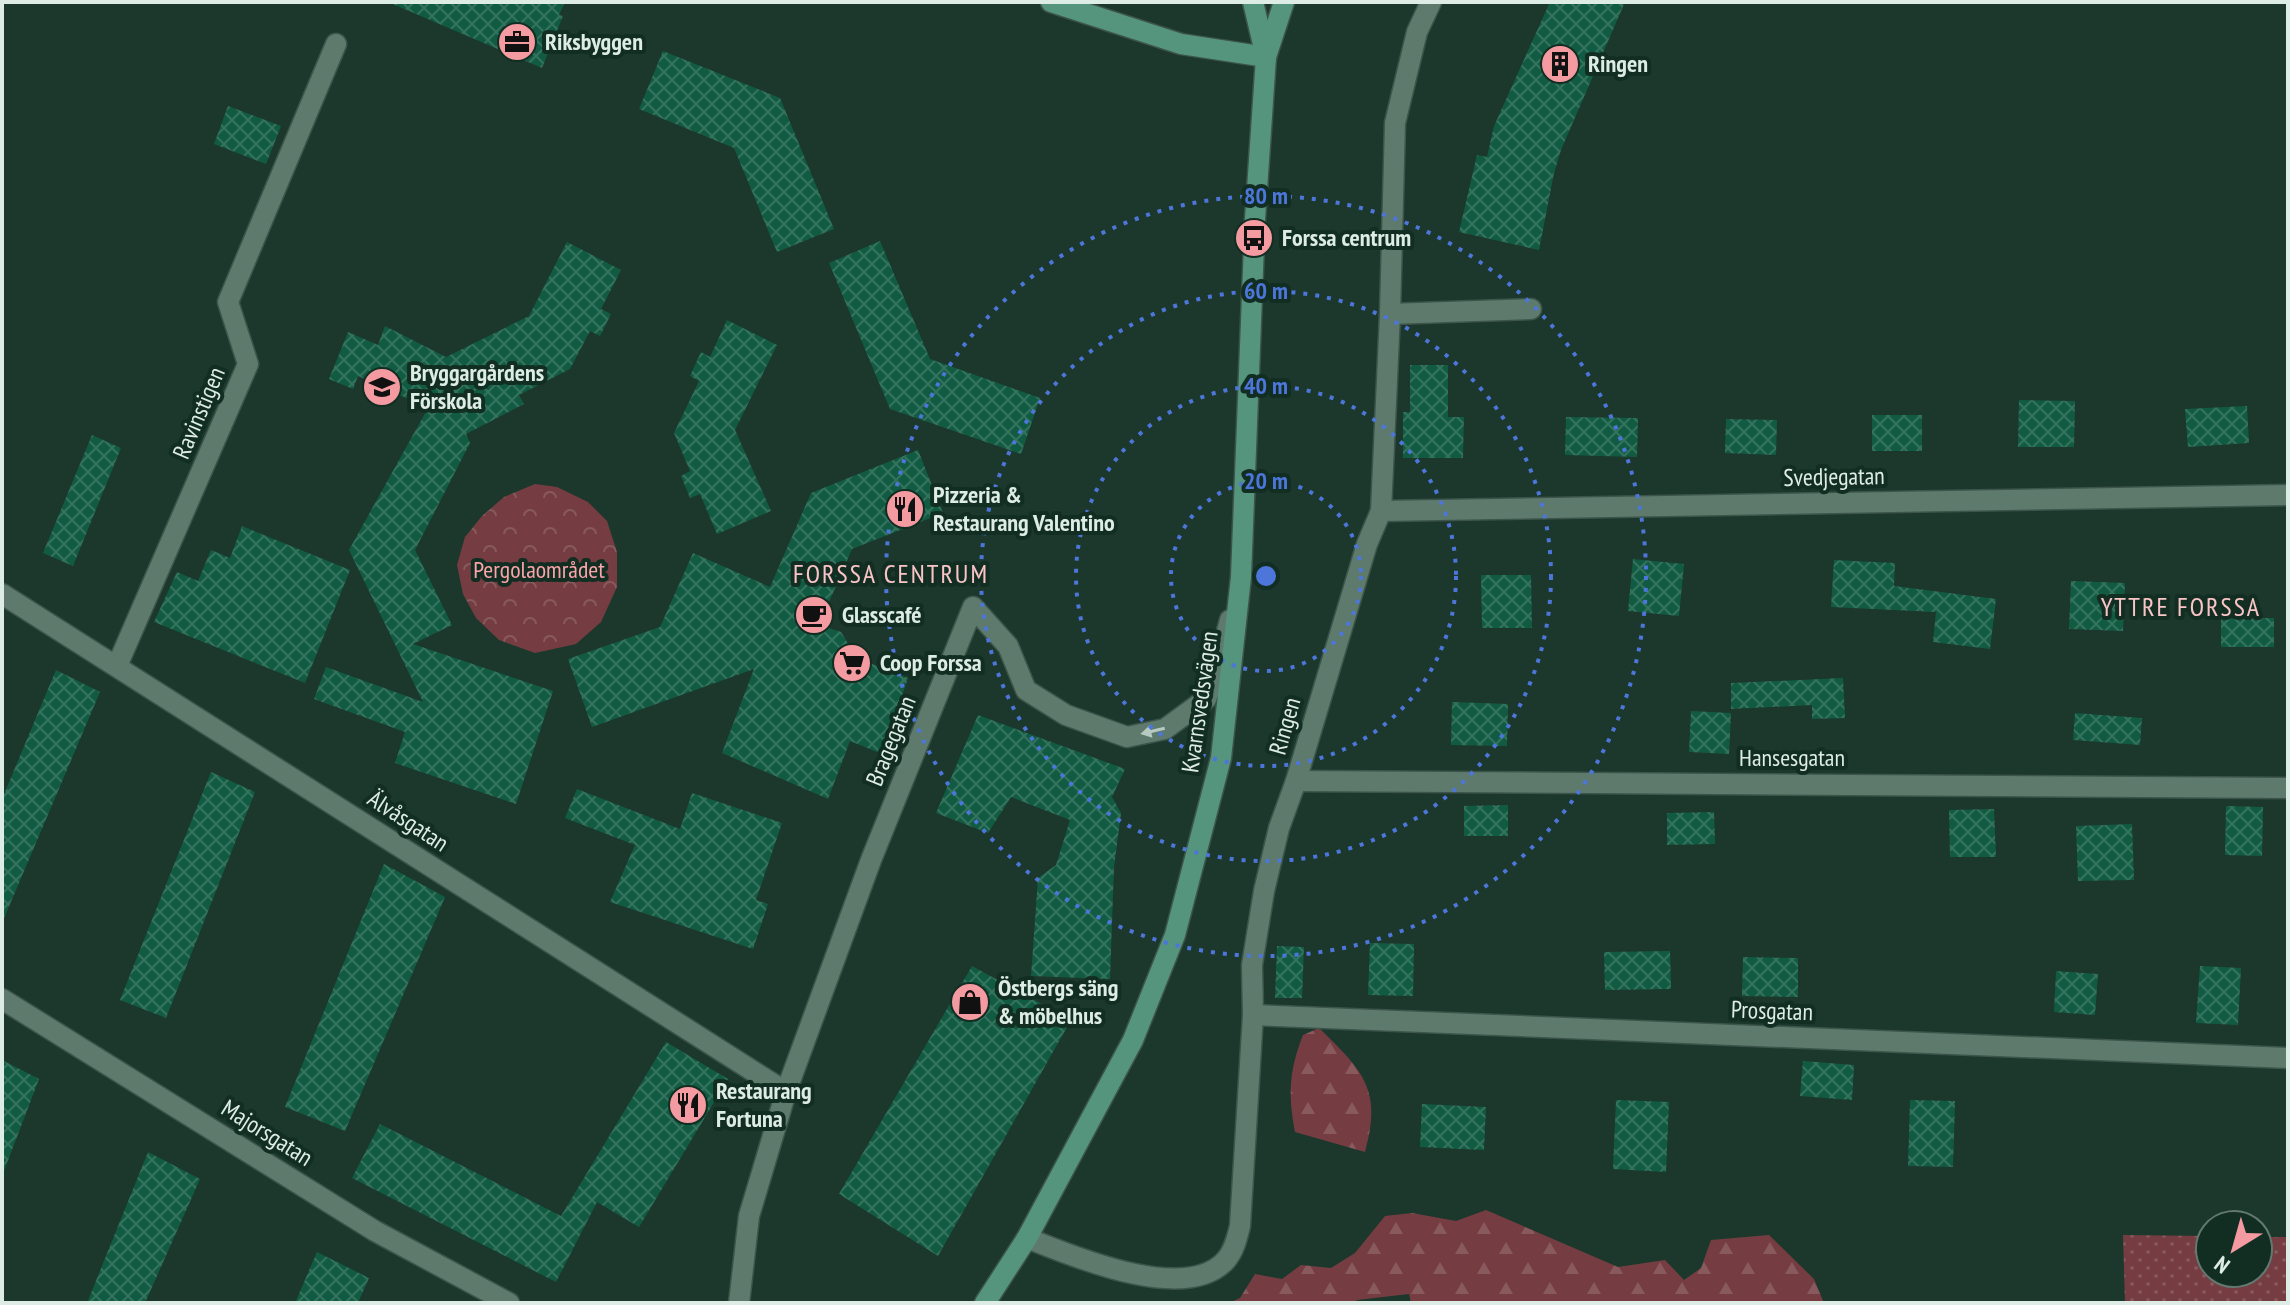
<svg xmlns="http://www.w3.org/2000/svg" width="2290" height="1305" font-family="'PT Sans Narrow',sans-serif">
<defs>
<pattern id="grass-dots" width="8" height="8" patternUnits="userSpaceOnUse" patternTransform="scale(2)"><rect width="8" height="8" fill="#753d42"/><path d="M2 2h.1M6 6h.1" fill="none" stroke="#88595d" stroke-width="1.8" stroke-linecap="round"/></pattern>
<pattern id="forest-firs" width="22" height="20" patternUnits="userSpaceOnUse" patternTransform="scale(2)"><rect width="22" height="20" fill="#753d42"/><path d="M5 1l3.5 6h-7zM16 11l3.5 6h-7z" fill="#88595d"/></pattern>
<pattern id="park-crowns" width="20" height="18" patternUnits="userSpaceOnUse" patternTransform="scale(2)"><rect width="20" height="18" fill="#753d42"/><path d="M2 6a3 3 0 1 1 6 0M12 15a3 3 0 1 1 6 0" fill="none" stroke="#88595d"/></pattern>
<pattern id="building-cross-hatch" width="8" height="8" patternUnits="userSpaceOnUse" patternTransform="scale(2)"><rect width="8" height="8" fill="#125b43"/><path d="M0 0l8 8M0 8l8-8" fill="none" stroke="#34735e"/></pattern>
</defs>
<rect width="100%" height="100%" fill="#1c372c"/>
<path fill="url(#grass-dots)" d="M2123 1235 2210 1236V1273H2258V1237H2288V1303H2125Z"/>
<g fill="url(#forest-firs)">
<path d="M1319 1028C1362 1070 1383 1089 1365 1152L1295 1132C1288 1094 1289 1071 1303 1035Z"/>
<path d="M1486 1210 1618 1267 1665 1260 1684 1280 1701 1268 1711 1240 1769 1235 1814 1279 1824 1303H1411L1409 1294 1357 1300 1352 1303H1229L1240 1298 1255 1274 1282 1279 1301 1265 1331 1268 1355 1253 1385 1216 1412 1213 1456 1221Z"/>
</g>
<path fill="url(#park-crowns)" d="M535 484 557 487 588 502 607 521 617 552V587L601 622 576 644 535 653 499 640 476 618 463 594 457 565 465 537 482 516 504 497Z"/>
<g fill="url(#building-cross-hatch)">
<path d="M388 2H565L559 15 563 16 542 68Z"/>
<path d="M1550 2H1625L1561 150 1554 173 1539 250 1459 232 1477 155 1487 157 1494 126Z"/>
<path d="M663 51 780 98 834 229 777 252 734 148 639 109Z"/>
<path d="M228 106 281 126 266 164 214 144Z"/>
<path d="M880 241 930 359 1040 398 1021 454 890 409 829 263Z"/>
<path d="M567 242 621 270 601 309 611 314 600 336 590 331 570 369 519 395 524 404 466 434 470 443 415 550 452 625 413 644 553 691 516 804 395 763 405 732 314 699 326 667 423 702 349 550 428 408 358 376 353 389 329 379 348 332 378 345 385 326 446 357 529 316Z"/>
<path d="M727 320 777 345 735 430 771 511 717 534 700 494 690 498 681 476 690 471 674 433 699 381 690 376 701 352 710 357Z"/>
<path d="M1410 365H1448V417H1464L1463 458H1403V412H1410Z"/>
<path d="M2019 400 2075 401 2074 447H2018Z"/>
<path d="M2247 406 2249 443 2188 447 2185 409Z"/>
<rect x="1872" y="415" width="50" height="36"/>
<path d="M1566 417 1638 418 1637 457 1565 455Z"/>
<path d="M1726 419 1777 420 1776 455 1725 453Z"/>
<path d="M92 435 121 448 73 566 43 553Z"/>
<path d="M918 450 943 513 852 549 819 625 841 632 857 658 908 678 882 754 850 741 828 799 722 753 754 669 592 727 568 659 660 627 693 553 770 587 811 493Z"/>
<path d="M242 526 350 570 305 683 154 622 177 572 198 581 211 550 230 558Z"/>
<path d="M1633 559 1684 564 1679 616 1628 611Z"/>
<path d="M1834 560 1895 563 1894 586 1996 599 1990 649 1933 642 1936 612 1831 607Z"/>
<path d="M1481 575H1531L1532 628H1482Z"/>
<path d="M2071 581 2125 583 2123 631 2069 629Z"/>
<rect x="2221" y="618" width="53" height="29"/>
<path d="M56 670 100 692 2 923V799Z"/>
<path d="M1843 678 1845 718 1812 719V705L1731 709V683Z"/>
<path d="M1452 702 1508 704 1507 746 1451 745Z"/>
<path d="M1691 711 1731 713 1729 754 1689 752Z"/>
<path d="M2075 713 2142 718 2140 745 2073 740Z"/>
<path d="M978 715 1125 769 1112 797 1121 813 1114 867 1110 979 1031 976 1038 878 1056 865 1070 820 1011 797 988 833 936 813Z"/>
<path d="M211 772 255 792 166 1018 120 1000Z"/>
<path d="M577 789 680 829 692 793 782 823 756 900 768 904 753 949 610 902 635 845 565 818Z"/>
<path d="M1508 805V836H1464V806Z"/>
<path d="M2226 806 2263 807 2262 856 2225 855Z"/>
<path d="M1994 809 1996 857H1950L1949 810Z"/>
<path d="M1714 812 1715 844 1667 845V813Z"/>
<path d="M2132 824 2134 880 2078 881 2076 826Z"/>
<path d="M384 864 445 897 345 1131 285 1107Z"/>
<path d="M1370 943 1414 944 1413 996 1368 995Z"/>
<path d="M1277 946 1304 947 1302 998H1275Z"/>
<path d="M1670 951 1671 989 1605 990 1604 952Z"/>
<path d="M1743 957 1798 958V997L1742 996Z"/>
<path d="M972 966 1071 1020 938 1256 839 1194Z"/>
<path d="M2200 966 2241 968 2238 1025 2196 1023Z"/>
<path d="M2056 971 2098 974 2095 1015 2054 1012Z"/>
<path d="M666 1042 728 1079 639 1227 597 1202 556 1282 352 1178 380 1124 561 1216Z"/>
<path d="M2 1060 39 1079 4 1171 2 1170Z"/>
<path d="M1803 1061 1854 1065 1852 1100 1800 1096Z"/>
<path d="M1616 1100 1669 1102 1666 1172 1613 1169Z"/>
<path d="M1910 1100 1955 1101 1953 1167 1908 1166Z"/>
<path d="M1422 1104 1486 1107 1484 1150 1420 1147Z"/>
<path d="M148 1152 200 1179 145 1303H87Z"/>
<path d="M317 1252 369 1278 358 1303H295Z"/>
</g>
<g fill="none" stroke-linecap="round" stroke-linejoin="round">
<g stroke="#3c544a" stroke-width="23">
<g id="street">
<path d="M1390 314 1531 309"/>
<path d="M1381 511 2288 495"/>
<path d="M2 594 786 1092"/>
<path d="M117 666 248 364 228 302 336 44"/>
<path d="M1296 781 2288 788"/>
<path d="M2 999 375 1231 509 1303"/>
<path d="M1253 1015 2288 1058"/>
<path d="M1027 1238C1072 1256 1186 1305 1226 1260 1234 1251 1237 1238 1240 1226L1253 1015 1252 965 1264 891 1279 828 1296 781 1367 544 1381 511 1390 314 1395 123 1417 32 1431 2"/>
<path d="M739 1303 749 1216 786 1092 871 860 973 607 1008 646 1026 690 1066 715 1127 737 1165 729 1206 699 1215 676 1230 620"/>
</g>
</g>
<g stroke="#3c544a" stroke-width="23">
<g id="secondary">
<path d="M1051 2 1181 44 1266 57"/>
<path d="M1253 2 1266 57"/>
<path d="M985 1303 1027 1238 1133 1040 1175 935 1221 758 1241 577 1255 219 1266 57 1284 2"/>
</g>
</g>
<use href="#street" stroke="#5d7a6d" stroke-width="20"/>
<use href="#secondary" stroke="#55957d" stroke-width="20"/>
</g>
<defs><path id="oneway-solid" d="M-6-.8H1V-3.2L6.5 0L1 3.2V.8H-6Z" transform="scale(2)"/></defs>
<use fill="#b7cac1" href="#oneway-solid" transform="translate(1153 731) rotate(167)"/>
<g fill="none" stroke="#4d76db" stroke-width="4" stroke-dasharray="4 8">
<circle cx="1266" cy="576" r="95"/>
<circle cx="1266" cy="576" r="190"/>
<circle cx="1266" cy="576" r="285"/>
<circle cx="1266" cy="576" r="380"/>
</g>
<defs>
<g id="office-disc" transform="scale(2)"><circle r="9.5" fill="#f49aa1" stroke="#122d22"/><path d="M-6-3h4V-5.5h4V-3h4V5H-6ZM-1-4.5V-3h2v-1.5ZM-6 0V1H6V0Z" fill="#111"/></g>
<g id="building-disc" transform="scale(2)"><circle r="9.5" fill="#f49aa1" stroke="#122d22"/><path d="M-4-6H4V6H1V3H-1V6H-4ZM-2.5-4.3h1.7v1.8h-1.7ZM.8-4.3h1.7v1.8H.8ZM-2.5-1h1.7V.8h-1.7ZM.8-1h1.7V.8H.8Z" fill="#111"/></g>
<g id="bus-disc" transform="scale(2)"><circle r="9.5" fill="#f49aa1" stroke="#122d22"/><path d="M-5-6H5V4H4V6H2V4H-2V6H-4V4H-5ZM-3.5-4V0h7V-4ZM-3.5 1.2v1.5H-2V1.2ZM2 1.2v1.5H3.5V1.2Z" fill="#111"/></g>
<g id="school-disc" transform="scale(2)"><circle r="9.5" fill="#f49aa1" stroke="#122d22"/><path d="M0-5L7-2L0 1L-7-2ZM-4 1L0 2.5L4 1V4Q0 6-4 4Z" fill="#111"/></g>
<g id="restaurant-disc" transform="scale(2)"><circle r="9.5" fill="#f49aa1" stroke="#122d22"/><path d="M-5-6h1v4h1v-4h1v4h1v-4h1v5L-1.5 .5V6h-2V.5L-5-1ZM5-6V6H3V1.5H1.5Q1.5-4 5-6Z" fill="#111"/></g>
<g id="cafe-disc" transform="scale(2)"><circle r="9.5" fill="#f49aa1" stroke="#122d22"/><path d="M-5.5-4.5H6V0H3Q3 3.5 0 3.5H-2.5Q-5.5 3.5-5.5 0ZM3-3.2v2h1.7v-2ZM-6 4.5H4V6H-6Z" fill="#111"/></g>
<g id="supermarket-disc" transform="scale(2)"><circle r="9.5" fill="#f49aa1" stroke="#122d22"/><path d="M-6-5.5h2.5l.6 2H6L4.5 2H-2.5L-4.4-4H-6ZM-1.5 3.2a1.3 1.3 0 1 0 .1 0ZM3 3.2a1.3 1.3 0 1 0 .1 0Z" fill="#111"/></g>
<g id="shop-disc" transform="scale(2)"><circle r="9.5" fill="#f49aa1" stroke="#122d22"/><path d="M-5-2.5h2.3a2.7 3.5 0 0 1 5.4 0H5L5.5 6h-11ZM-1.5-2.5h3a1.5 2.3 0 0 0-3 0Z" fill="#111"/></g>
</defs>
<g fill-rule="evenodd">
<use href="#office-disc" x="517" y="42"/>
<use href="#building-disc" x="1560" y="64"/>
<use href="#bus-disc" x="1254" y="238"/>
<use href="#school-disc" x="382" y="387"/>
<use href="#restaurant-disc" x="905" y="509"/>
<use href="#cafe-disc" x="814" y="615"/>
<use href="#supermarket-disc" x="852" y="663"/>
<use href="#shop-disc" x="970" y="1002"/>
<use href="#restaurant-disc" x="688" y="1105"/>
</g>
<g text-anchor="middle" stroke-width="8" stroke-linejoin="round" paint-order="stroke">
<g font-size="24" font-weight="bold" fill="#ddece5" stroke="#122d22" text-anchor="start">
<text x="545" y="50">Riksbyggen</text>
<text x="1588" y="72">Ringen</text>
<text x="1282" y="246">Forssa centrum</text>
<text x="410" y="381">Bryggargårdens<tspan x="410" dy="28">Förskola</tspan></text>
<text x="933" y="503">Pizzeria &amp;<tspan x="933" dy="28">Restaurang Valentino</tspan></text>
<text x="842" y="623">Glasscafé</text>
<text x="880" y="671">Coop Forssa</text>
<text x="998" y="996">Östbergs säng<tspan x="998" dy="28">&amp; möbelhus</tspan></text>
<text x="716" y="1099">Restaurang<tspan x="716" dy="28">Fortuna</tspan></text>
</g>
<g font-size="24" fill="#ddece5" stroke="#122d22">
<text transform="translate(199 413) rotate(-67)" y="8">Ravinstigen</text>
<text transform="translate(1834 477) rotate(-1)" y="8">Svedjegatan</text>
<text transform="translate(1200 702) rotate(-82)" y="8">Kvarnsvedsvägen</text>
<text transform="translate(1285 726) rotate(-74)" y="8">Ringen</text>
<text transform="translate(891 741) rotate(-68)" y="8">Bragegatan</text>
<text x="1792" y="766">Hansesgatan</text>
<text transform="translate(408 821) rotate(33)" y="8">Älvåsgatan</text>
<text transform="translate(1772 1011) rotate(2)" y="8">Prosgatan</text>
<text transform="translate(267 1133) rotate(32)" y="8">Majorsgatan</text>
</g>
<g font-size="24" fill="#fba4aa" stroke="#122d22">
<text x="539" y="578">Pergolaområdet</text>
</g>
<g font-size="26" letter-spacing="2" fill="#f9c5c7" stroke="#122d22">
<text x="891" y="583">FORSSA CENTRUM</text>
<text x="2181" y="616">YTTRE FORSSA</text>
</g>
</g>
<circle cx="1266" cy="576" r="12" fill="#4d76db" stroke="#122d22" stroke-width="4"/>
<g font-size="24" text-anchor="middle" font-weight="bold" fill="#4d76db" stroke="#122d22" stroke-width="8" stroke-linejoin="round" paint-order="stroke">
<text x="1266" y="204">80 m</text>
<text x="1266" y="299">60 m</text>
<text x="1266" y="394">40 m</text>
<text x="1266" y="489">20 m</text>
</g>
<rect width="2290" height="1305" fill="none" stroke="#ddece5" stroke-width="8"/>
<g transform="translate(2234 1249) rotate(217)"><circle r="38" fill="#122d22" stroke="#637970" stroke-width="2"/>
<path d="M0-6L14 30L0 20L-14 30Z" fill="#f49aa1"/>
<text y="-12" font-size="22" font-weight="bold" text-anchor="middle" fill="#ddece5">N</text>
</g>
</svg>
